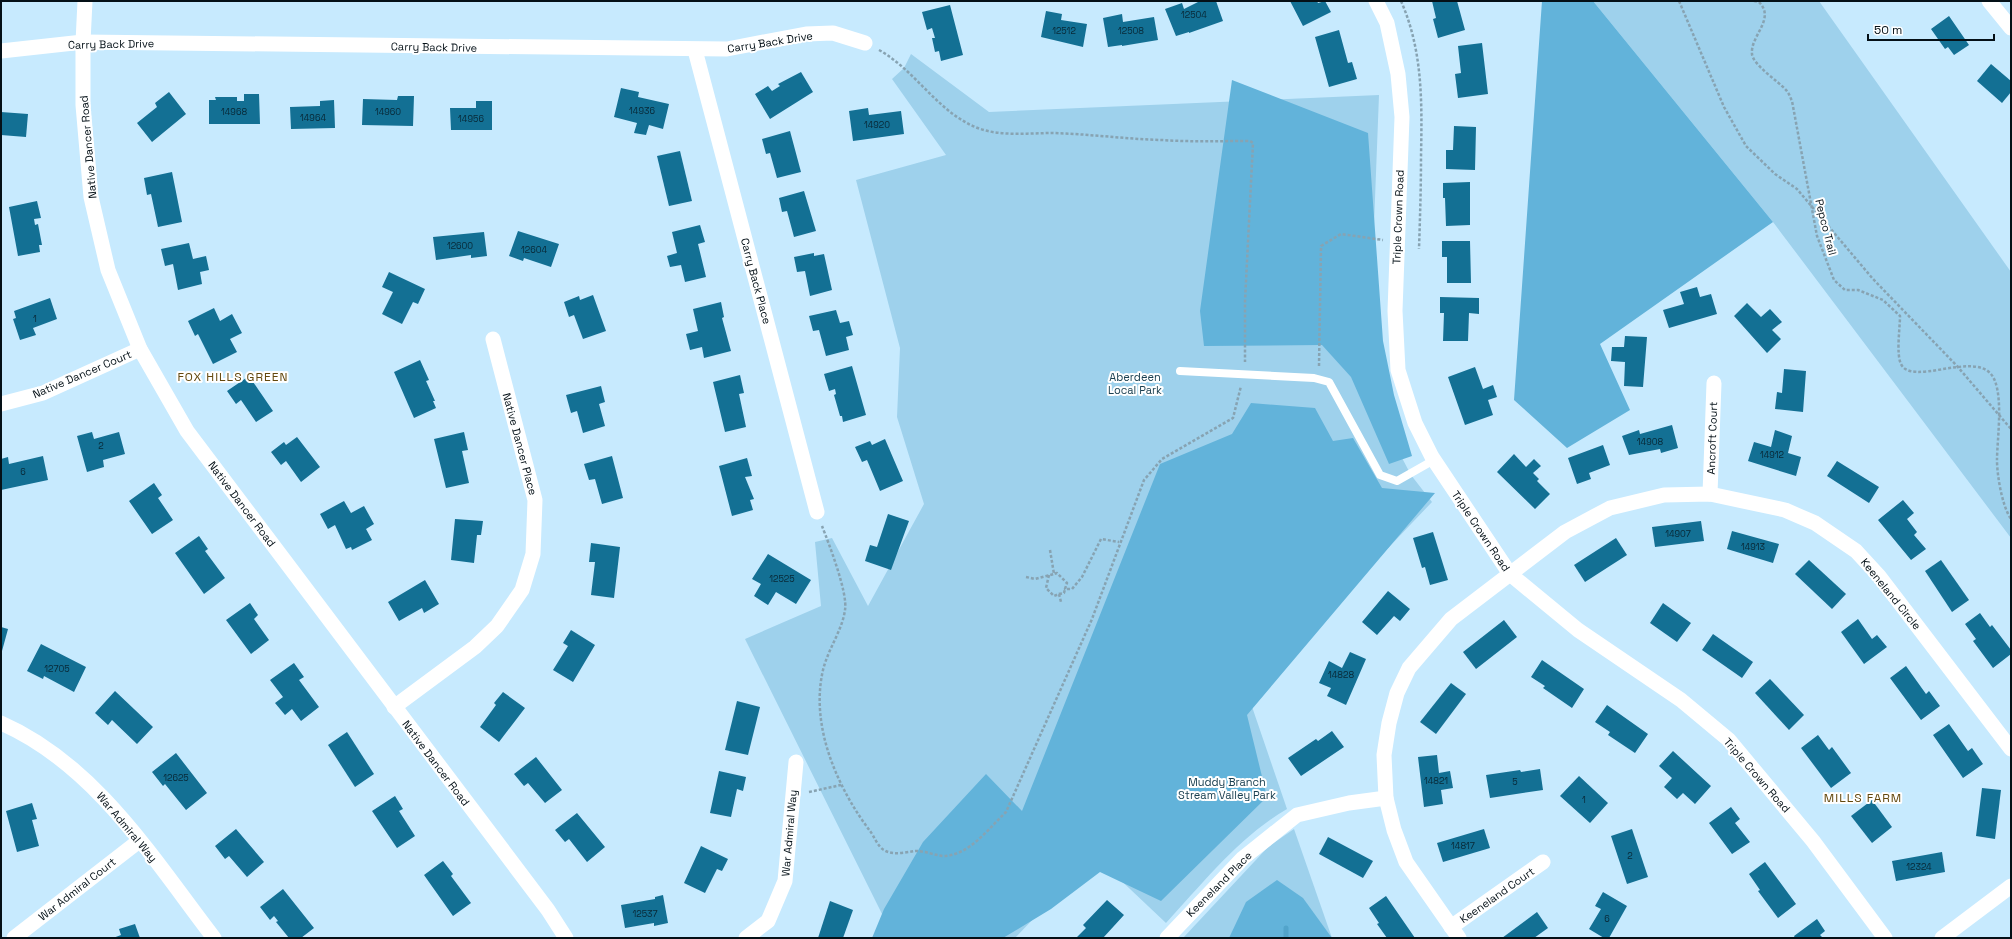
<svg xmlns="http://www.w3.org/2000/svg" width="2012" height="939" font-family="'Space Grotesk',sans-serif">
<rect width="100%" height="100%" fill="#c7eafe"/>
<g fill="#9ed1ec">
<path d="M1593 1H1819L2011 272V538L1773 222Z"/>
<path d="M911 54 989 112 1379 95 1370 329 1392 439 1411 475 1432 502 1248 695 1287 809C1239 837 1204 882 1166 923L1094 855 1015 938H894L745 639 821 606 815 542 832 538 868 606 924 504 897 417 900 348 856 180 946 155 892 79 904 68Z"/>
<path d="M1294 829 1332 938H1183L1268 847Z"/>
</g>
<g fill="#62b3da">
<path d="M1542 1H1593L1773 222 1600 344 1630 410 1567 448 1514 400Z"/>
<path d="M1232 80 1368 133 1383 341 1394 395 1412 456 1389 464 1351 377 1322 345 1204 346 1200 311Z"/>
<path d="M1251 403 1315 408 1333 441 1353 438 1382 488 1435 493 1247 715 1267 797 1161 901 1100 872 1051 909 1003 938H872L884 909 923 842 986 774 1022 811 1160 464 1232 434Z"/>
<path d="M1277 880 1303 898 1332 938H1229L1246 902Z"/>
</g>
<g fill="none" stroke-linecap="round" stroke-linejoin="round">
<path stroke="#52a4cb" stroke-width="5" d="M1286 928V938"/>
</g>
<g fill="#137094">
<path d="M1200 1H1216L1223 21 1189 33V32L1176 36 1165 9 1182 3 1184 9Z"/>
<path d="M1290 1H1317L1318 3 1325 1 1331 12 1303 26Z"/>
<path d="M1432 1H1457L1465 30 1438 38 1433 19 1436 18Z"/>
<path d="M950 5 963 55 941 61 939 51 935 52 932 38H935L932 28 927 30 922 12Z"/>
<path d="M1046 11 1062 14 1061 20 1087 24 1083 47 1041 37Z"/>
<path d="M1122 14 1123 22 1154 17 1158 40 1122 46V45L1108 47 1103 18Z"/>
<path d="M1949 16 1969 45 1954 55 1948 47 1945 49 1931 29Z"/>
<path d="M1339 30 1348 63 1352 62 1357 79 1329 87 1315 37Z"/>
<path d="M1482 43 1488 94 1458 98 1455 74 1461 73 1458 46Z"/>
<path d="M1991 64 2011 81V92L2002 103 1977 81Z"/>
<path d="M801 72 813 92 770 119 755 94 768 86 772 91 780 86 778 84Z"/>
<path d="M621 88 639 92 638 97 669 104 663 129 649 125 646 135 634 133 637 123 614 117Z"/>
<path d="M169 92 186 114 152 142 137 123 157 107 155 103Z"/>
<path d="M244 94H259L260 124H209V100H216L215 97H237V101H244Z"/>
<path d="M398 96H414L413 126 362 125 363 99 397 100Z"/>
<path d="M334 100 335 128 291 129 290 107 320 106V101Z"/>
<path d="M476 101H492V130H451L450 108H476Z"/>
<path d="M868 108 869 115 901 111 904 134 853 141 849 111Z"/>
<path d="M1 112 28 114 26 137 1 135Z"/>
<path d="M1454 126 1476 127 1475 170 1446 169V150H1453Z"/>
<path d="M790 131 801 172 777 178 770 153 766 154 762 139Z"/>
<path d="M680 151 692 201 669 206 657 156Z"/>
<path d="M172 172 182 222 158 227 151 194 147 195 144 178Z"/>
<path d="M1470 182V225L1446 226 1445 198H1443V183Z"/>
<path d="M804 191 816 231 794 237 787 211 782 212 779 198Z"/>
<path d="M37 201 41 218 34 219 35 225 38 224 42 245H39L40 252 18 256 9 207Z"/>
<path d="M700 225 705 242 698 244 706 277 685 282 681 265 670 267 667 256 677 253 672 232Z"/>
<path d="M518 231 559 244 551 267 524 258 523 261 509 256Z"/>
<path d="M484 232 487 256 471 258V255L436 260 433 237Z"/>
<path d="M1442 241H1470L1471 283H1447V257H1442Z"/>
<path d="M189 243 193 259 206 256 209 270 200 272 202 284 178 290 173 264 165 266 161 249Z"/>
<path d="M814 253V256L824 254 832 290 810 296 805 271 797 272 794 257Z"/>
<path d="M389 272 425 289 418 304 413 302 402 324 382 314 393 292 382 287Z"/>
<path d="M1697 287 1700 297 1711 294 1717 314 1669 328 1663 310 1684 304 1680 292Z"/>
<path d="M593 295 606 331 583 339 574 315 569 317 564 302 579 296 580 300Z"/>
<path d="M1440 297 1479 298V314L1469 313 1468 341H1443L1444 313H1440Z"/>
<path d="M50 298 57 319 33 328 36 335 20 340 13 319 16 318 14 311Z"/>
<path d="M721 302 724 317 722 318 731 351 704 358 702 347 690 350 686 334 698 331 693 309Z"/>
<path d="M1747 303 1761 317 1770 309 1782 322 1772 330 1781 339 1767 353 1734 316Z"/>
<path d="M214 308 220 321 232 314 242 333 230 339 237 352 213 364 198 334 195 336 188 321Z"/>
<path d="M836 310 840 323 849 321 853 335 846 337 849 350 826 356 819 330 813 331 809 316Z"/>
<path d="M1625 336 1647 337 1643 387 1624 386 1625 362 1611 361 1612 347H1624Z"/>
<path d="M420 360 429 380 426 381 435 401H433L436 408 414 418 394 372Z"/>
<path d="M852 366 866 415 843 422 842 416H840L834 395 836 394 835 389 829 391 824 374Z"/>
<path d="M1475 367 1483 389 1493 385 1497 397 1488 400 1493 415 1465 425 1448 377Z"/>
<path d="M1784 369 1806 371 1803 412 1775 409 1777 392 1782 393Z"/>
<path d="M740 375 744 393 739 394 746 427 725 432 713 382Z"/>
<path d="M249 376 273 411 256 422 241 400 236 404 227 391Z"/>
<path d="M601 386 605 402 599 404 605 426 583 433 577 411 571 413 566 395Z"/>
<path d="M1672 425 1678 448 1661 453 1660 449 1629 455 1622 436 1639 430 1640 434Z"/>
<path d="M1775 430 1792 436 1788 453 1801 457 1796 476 1748 461 1754 442 1771 447Z"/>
<path d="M92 432 94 439 119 432 125 454 103 460 104 467 87 472 77 436Z"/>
<path d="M464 432 468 450 462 451 469 483 446 488 434 439Z"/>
<path d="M297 437 320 467 301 482 286 461 281 465 271 452 284 442 286 445Z"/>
<path d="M885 439 903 481 880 491 867 460 862 462 855 447 870 441 872 445Z"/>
<path d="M1603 445 1610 465 1589 473 1591 479 1577 484 1568 458Z"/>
<path d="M1514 454 1526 467 1534 459 1541 466 1533 473 1539 479 1537 481 1550 494 1535 509 1497 472Z"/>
<path d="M43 456 48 480 1 490V459L8 457 9 464Z"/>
<path d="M612 456 623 498 602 504 595 479 589 480 584 464Z"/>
<path d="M747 458 752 476 745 477 754 499 750 500 753 510 732 516 719 466Z"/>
<path d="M1837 461 1879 487 1869 503 1827 476Z"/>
<path d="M154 483 162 495 158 498 173 520 152 534 129 501Z"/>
<path d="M1903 500 1914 513 1907 519 1917 532 1914 535 1926 549 1911 560 1878 520Z"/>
<path d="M344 501 351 513 364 506 374 524 366 529 372 540 352 550 351 547 346 549 335 525 328 529 320 514Z"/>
<path d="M888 514 909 521 891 570 865 561 870 545 877 547Z"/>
<path d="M455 519 483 521 481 535H477L474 563 451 560Z"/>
<path d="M1701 521 1704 541 1655 547 1652 527Z"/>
<path d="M1732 531 1779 544 1773 563 1727 549Z"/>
<path d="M1433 532 1448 580 1430 585 1425 567 1422 568 1413 538Z"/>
<path d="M199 536 208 549 205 551 225 578 204 594 175 553Z"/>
<path d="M1616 538 1627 555 1585 582 1574 565Z"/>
<path d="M591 543 620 547 614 598 591 595 595 562H589Z"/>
<path d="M768 554 811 580 796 604 776 592 768 605 754 596 761 584 752 579Z"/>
<path d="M1809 560 1846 594 1832 609 1795 574Z"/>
<path d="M1941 560 1969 600 1952 612 1925 571Z"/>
<path d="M425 580 439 604 424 613 422 608 399 621 388 602Z"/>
<path d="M1388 591 1410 609 1400 621 1394 616 1377 635 1362 622Z"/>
<path d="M250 603 258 615 254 619 269 640 251 654 226 620Z"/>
<path d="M1663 603 1691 623 1677 642 1650 623Z"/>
<path d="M1980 613 1990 627 1992 625 2011 650V654L1993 668 1973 641 1976 639 1965 624Z"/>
<path d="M1858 619 1872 639 1877 635 1887 647 1864 664 1841 632Z"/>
<path d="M1504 620 1517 637 1476 669 1463 652Z"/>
<path d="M1 627 8 629 2 651H1Z"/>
<path d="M571 630 595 645 573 682 553 670 568 646 563 643Z"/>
<path d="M1713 634 1753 662 1742 678 1702 650Z"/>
<path d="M41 644 86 667 74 692 44 676 43 679 27 671Z"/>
<path d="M1350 652 1366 659 1346 705 1327 696 1331 688 1319 683 1329 661 1342 668Z"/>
<path d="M1542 660 1584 689 1572 708 1543 688 1545 686 1531 677Z"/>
<path d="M294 663 304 677 299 680 319 707 301 721 292 709 285 715 275 703 283 697 270 680Z"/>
<path d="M1906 666 1926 694 1929 691 1940 706 1921 720 1890 678Z"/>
<path d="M1770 679 1804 715 1789 730 1755 693Z"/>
<path d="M1451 683 1466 694 1436 734 1420 722Z"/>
<path d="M115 691 153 727 137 744 112 720 108 725 95 713Z"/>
<path d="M503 692 525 708 499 742 480 727 496 705 494 703Z"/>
<path d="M737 701 760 707 748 755 725 750Z"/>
<path d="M1607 705 1648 734 1635 753 1608 735 1610 732 1595 722Z"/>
<path d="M1949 724 1968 751 1972 748 1983 764 1963 778 1933 735Z"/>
<path d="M1332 731 1344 747 1301 776 1288 758 1316 739 1318 741Z"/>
<path d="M347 732 374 774 355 787 328 745Z"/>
<path d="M1818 735 1829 750 1832 747 1851 773 1831 788 1801 748Z"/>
<path d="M1673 751 1711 786 1695 804 1683 793 1677 799 1664 787 1672 778 1659 766Z"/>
<path d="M176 753 207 793 186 810 165 784 163 786 152 772Z"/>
<path d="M1437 755 1439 773 1450 771 1453 788 1441 790 1443 804 1424 807 1418 757Z"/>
<path d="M536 757 562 790 545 803 528 783 524 786 514 774Z"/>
<path d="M1540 769 1543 790 1490 798 1486 775 1520 770 1521 772Z"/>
<path d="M719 771 746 777 743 791 737 789 731 817 710 813Z"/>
<path d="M1579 776 1608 803 1590 823 1560 796Z"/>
<path d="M1982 788 2001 790 1995 839 1976 836Z"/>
<path d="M395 796 403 809 399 811 415 836 397 848 372 811Z"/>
<path d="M1872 800 1892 827 1872 843 1851 816Z"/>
<path d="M32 803 37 819 32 820 39 846 17 852 6 811Z"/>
<path d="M1731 807 1740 819 1735 823 1750 842 1732 854 1709 823Z"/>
<path d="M577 813 605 847 587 862 569 839 565 842 555 830Z"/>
<path d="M236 829 264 862 247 877 229 856 225 859 215 846Z"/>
<path d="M1484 829 1490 848 1443 862 1437 843Z"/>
<path d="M1632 829 1648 877 1627 884 1611 836Z"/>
<path d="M1328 837 1373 861 1363 878 1319 854Z"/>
<path d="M701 846 728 859 722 871 717 869 705 893 684 883Z"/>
<path d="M1942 852 1945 872 1896 881 1892 861Z"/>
<path d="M443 861 453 874 451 876 471 903 453 916 424 875Z"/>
<path d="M1765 862 1796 904 1778 918 1758 891 1760 890 1749 874Z"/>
<path d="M283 889 314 928 301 938H289L276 922 278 921 274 916 270 920 260 907Z"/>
<path d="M1603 892 1627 906 1609 938H1604L1589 929 1601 909 1595 906Z"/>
<path d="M663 895 668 923 654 926V923L625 928 621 905 655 899V897Z"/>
<path d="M1386 896 1415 938H1387L1377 924 1379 923 1369 908Z"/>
<path d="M1107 900 1124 915 1103 938H1076L1086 928 1083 925Z"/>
<path d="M830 901 853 910 843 938H818Z"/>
<path d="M1537 912 1548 928 1534 938H1502Z"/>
<path d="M1817 919 1825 931 1820 935 1823 938H1795L1794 936Z"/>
<path d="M135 924 140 938H113L121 935 119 929Z"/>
</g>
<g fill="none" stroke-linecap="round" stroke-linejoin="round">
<g stroke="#87a3b2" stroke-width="2.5" stroke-dasharray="3 2" stroke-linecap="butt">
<path d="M1401 1C1423 51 1422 103 1421 157 1421 188 1420 218 1419 249"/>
<path d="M1679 1 1724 107 1746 146 1775 174 1797 189 1873 279 1957 366 2011 429"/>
<path d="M1754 1 1759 2C1776 19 1750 36 1752 54 1753 65 1778 81 1786 90 1789 93 1790 97 1792 101L1817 236 1834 280 1845 290H1858L1883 300 1900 316C1900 328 1896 354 1901 364 1911 386 1971 353 1990 373 2005 388 1997 439 1997 460 1997 475 2002 506 2011 519"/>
<path d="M879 50C915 70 936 110 975 127 999 137 1027 133 1053 133 1089 134 1125 139 1162 140 1191 142 1220 141 1250 141L1253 143 1245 301V362"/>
<path d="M1319 366 1321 246 1341 234 1383 240"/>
<path d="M822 526C829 544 848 593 845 610 842 631 828 649 823 670 810 726 837 787 870 831 874 836 878 847 884 850 893 856 906 852 916 851 925 851 934 855 943 856 969 856 989 828 1006 812L1092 619 1144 480 1162 459 1233 418 1241 386"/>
<path d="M1050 550 1054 574 1057 573 1067 583 1065 589H1072L1082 577 1101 539 1119 542"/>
<path d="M1049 575 1046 588 1054 596 1059 594 1061 602"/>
<path d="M1026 577 1035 579 1054 574"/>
<path d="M1059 594 1064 593 1065 589"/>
<path d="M809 792 841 785"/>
</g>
<path stroke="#fff" stroke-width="8" d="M1180 371 1314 378 1329 382 1380 475 1397 481 1434 460"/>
<g stroke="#fff" stroke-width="15">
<path d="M85 1 83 42V105L91 197 108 270 140 349 187 431 548 910 566 938"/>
<path d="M1376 1 1387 23 1398 74 1402 117 1395 311 1398 370 1415 423 1432 457 1510 574 1578 630 1681 700 1729 740 1813 841 1885 938"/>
<path d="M1989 1 2011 28"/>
<path d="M695 50 817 512"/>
<path d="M1 51 83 42 727 49 806 34 833 33 865 43"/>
<path d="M1 404 43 393 140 349"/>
<path d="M1710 494 1714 383"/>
<path d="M394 707 475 647 497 626 522 590 533 554 535 500 493 339"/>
<path d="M1 723C95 764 154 860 214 938"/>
<path d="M1451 927 1543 862"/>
<path d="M14 938 139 841"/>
<path d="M746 938 768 921 785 881 796 762"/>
<path d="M1167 938 1243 858 1297 815 1349 803 1386 798"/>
<path d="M1459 938 1406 862 1394 830 1386 798 1384 755 1389 723 1397 693 1409 668 1451 619 1565 532 1610 508 1664 495 1710 494 1785 510 1815 523 1856 551 1879 576 2011 749"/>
<path d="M1942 938 2011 886"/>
</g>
</g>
<g text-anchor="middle" stroke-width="4" stroke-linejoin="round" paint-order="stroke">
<g font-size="9" fill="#082836">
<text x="1194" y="18">12504</text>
<text x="1064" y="34">12512</text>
<text x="1131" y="34">12508</text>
<text x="642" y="114">14936</text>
<text x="234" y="115">14968</text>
<text x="388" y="115">14960</text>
<text x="313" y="121">14964</text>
<text x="471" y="122">14956</text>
<text x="877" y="128">14920</text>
<text x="460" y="249">12600</text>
<text x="534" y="253">12604</text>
<text x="35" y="322">1</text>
<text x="1650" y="445">14908</text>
<text x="101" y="449">2</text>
<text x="1772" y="458">14912</text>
<text x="23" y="475">6</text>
<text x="1678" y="537">14907</text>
<text x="1753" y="550">14913</text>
<text x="782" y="582">12525</text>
<text x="57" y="672">12705</text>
<text x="1341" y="678">14828</text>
<text x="176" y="781">12625</text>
<text x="1436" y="784">14821</text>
<text x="1515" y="785">5</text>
<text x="1584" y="803">1</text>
<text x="1463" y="849">14817</text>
<text x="1630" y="859">2</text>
<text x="1919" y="870">12324</text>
<text x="645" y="917">12537</text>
<text x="1607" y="922">6</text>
</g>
<g font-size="11" fill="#041017" stroke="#fff">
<text transform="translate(770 42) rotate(-9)" y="4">Carry Back Drive</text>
<text transform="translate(111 44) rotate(-1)" y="4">Carry Back Drive</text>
<text transform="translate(434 47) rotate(1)" y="4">Carry Back Drive</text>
<text transform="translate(88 147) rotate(-95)" y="4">Native Dancer Road</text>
<text transform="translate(1398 217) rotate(-88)" y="4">Triple Crown Road</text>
<text transform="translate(1826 227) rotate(76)" y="4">Pepco Trail</text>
<text transform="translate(756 281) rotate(75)" y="4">Carry Back Place</text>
<text transform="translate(82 374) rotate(-23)" y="4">Native Dancer Court</text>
<text transform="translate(1712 438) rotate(-88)" y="4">Ancroft Court</text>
<text transform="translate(520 444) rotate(75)" y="4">Native Dancer Place</text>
<text transform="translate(242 504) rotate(53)" y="4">Native Dancer Road</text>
<text transform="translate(1481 531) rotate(56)" y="4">Triple Crown Road</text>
<text transform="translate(1891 594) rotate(51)" y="4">Keeneland Circle</text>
<text transform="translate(436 763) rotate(53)" y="4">Native Dancer Road</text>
<text transform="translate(1757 775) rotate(49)" y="4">Triple Crown Road</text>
<text transform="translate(127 827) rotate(50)" y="4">War Admiral Way</text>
<text transform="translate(789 833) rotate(-85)" y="4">War Admiral Way</text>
<text transform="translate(1219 884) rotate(-45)" y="4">Keeneland Place</text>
<text transform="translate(77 889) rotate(-38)" y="4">War Admiral Court</text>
<text transform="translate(1497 895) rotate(-35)" y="4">Keeneland Court</text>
</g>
<g font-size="11" fill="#1b4051" stroke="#fff">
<text x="1135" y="381">Aberdeen<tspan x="1135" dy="13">Local Park</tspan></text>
<text x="1227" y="786">Muddy Branch<tspan x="1227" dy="13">Stream Valley Park</tspan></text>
</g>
<g font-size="12" letter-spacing="1" fill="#63480d" stroke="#fff">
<text x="233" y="381">FOX HILLS GREEN</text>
<text x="1863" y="802">MILLS FARM</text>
</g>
</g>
<rect width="2012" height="939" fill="none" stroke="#041017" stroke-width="4"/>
<path d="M1868 34v6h126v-6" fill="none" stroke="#041017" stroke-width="2"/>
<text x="1874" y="34" font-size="12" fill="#041017" stroke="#ffffff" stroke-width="3" paint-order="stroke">50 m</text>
</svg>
